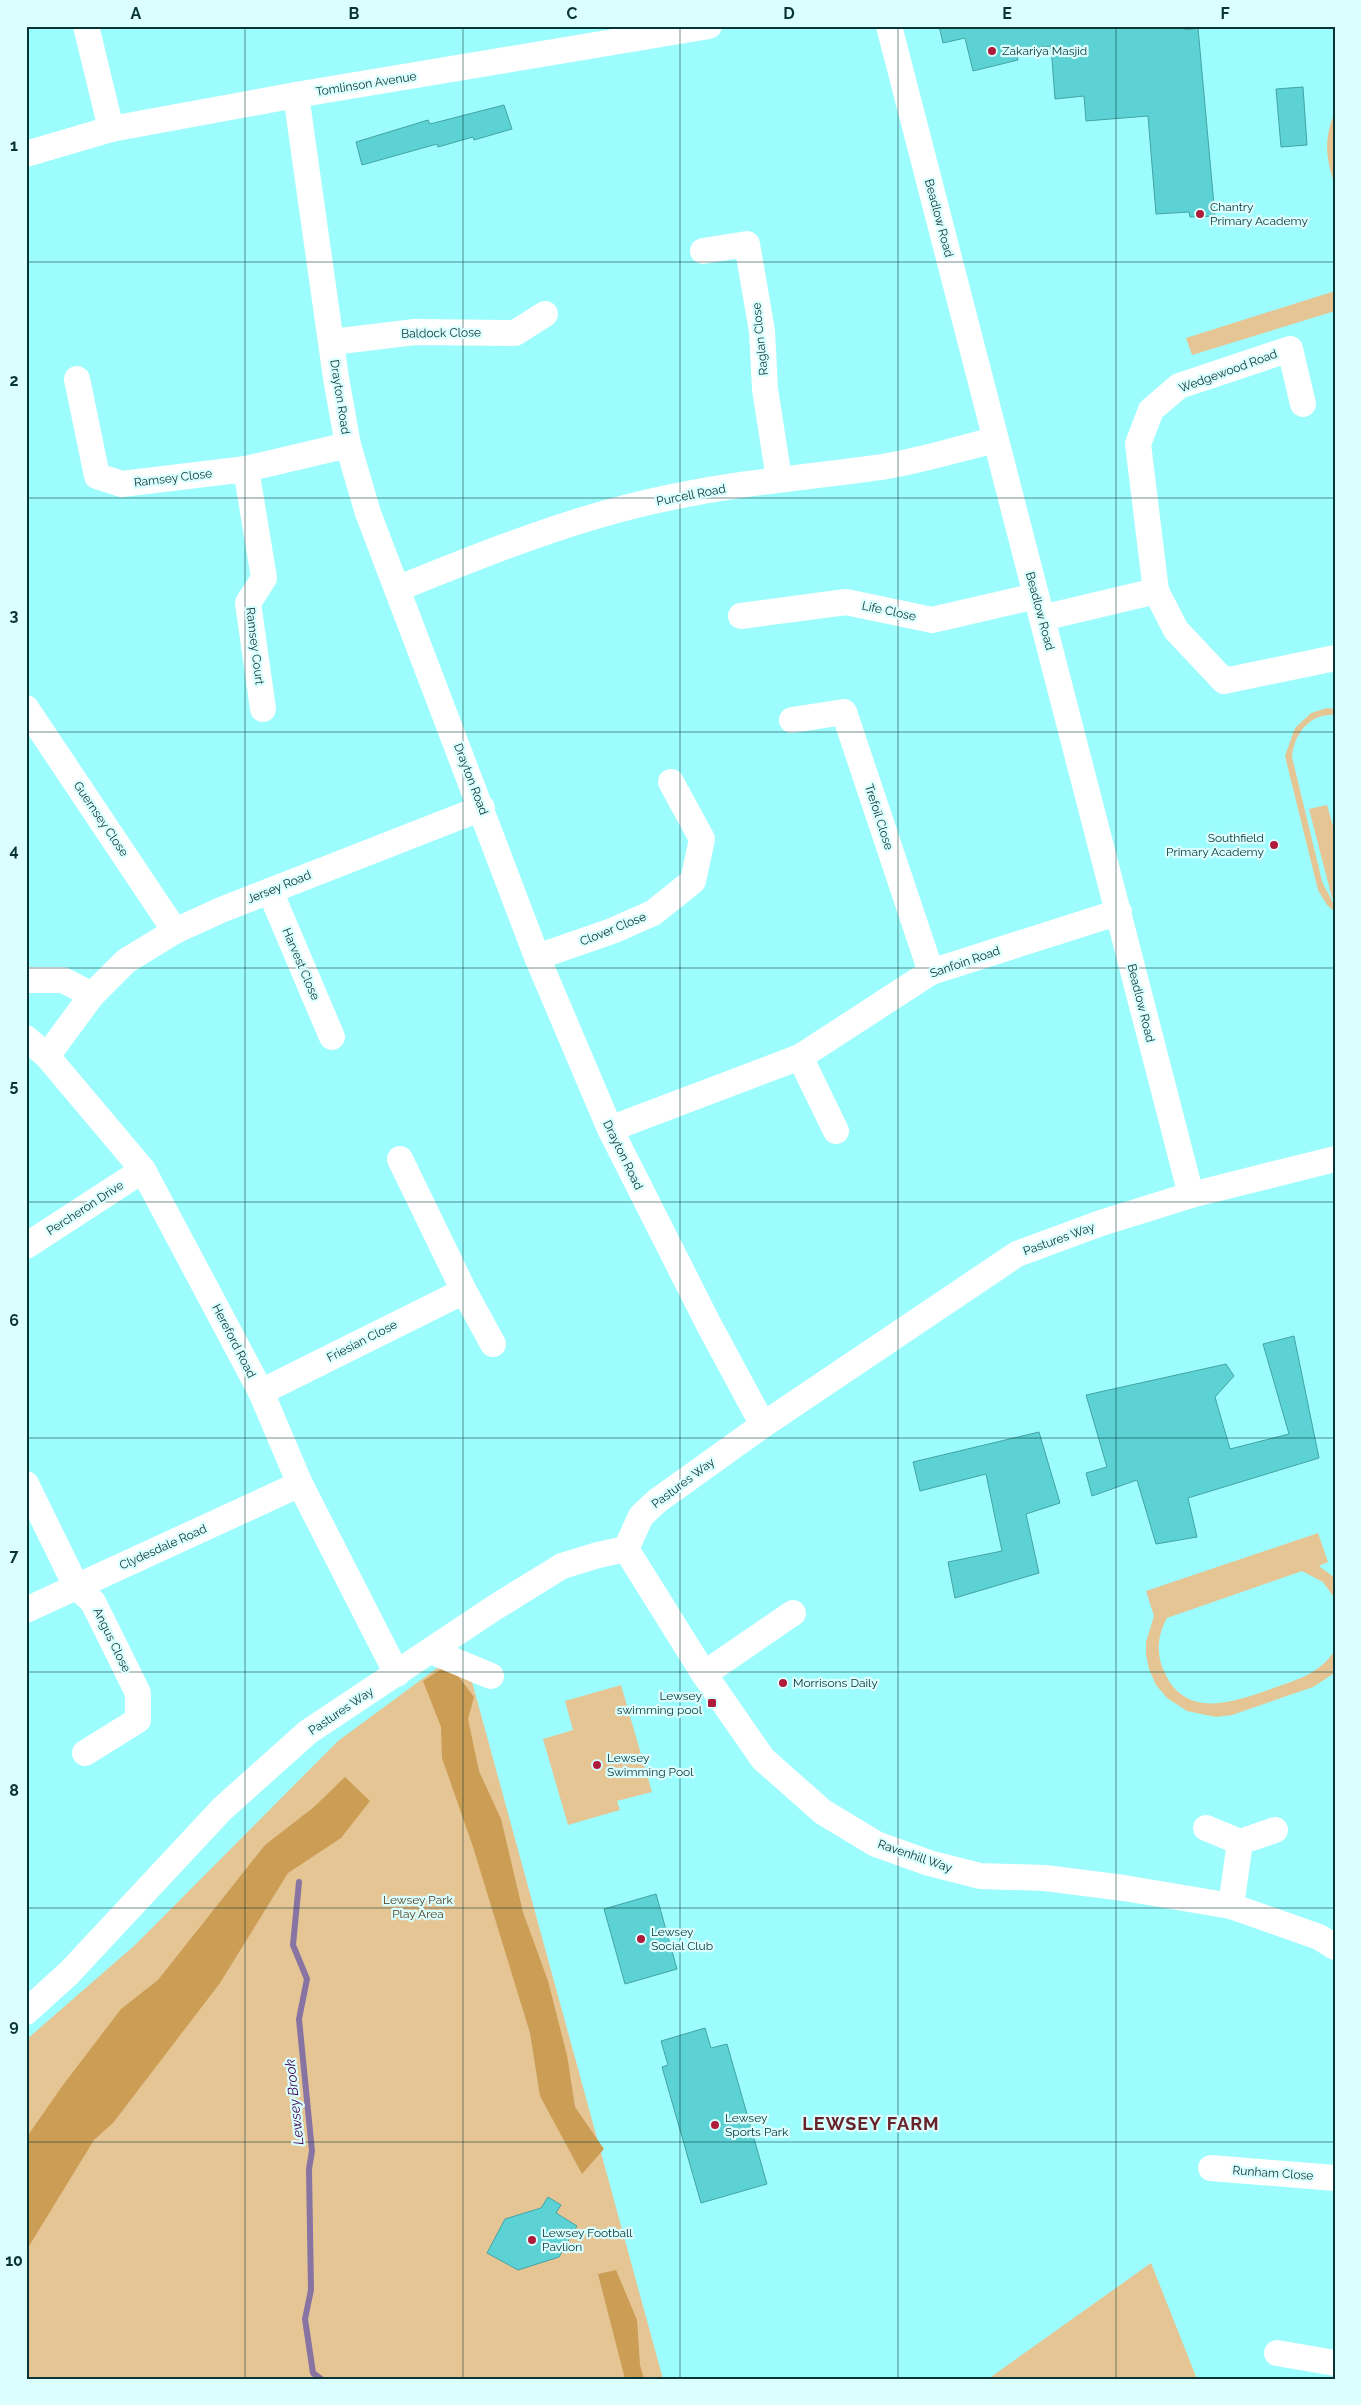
<svg xmlns="http://www.w3.org/2000/svg" width="1361" height="2405" font-family="Raleway,sans-serif">
<rect width="100%" height="100%" fill="#9dfcfd"/>
<g fill="#e6c595">
<path d="M1335 112V186C1326 159 1323 139 1335 112Z"/>
<path d="M1335 291V311L1192 355 1186 338Z"/>
<path d="M1327 708 1335 709V715C1310 713 1294 734 1292 757L1322 881C1326 892 1335 901 1335 912L1327 905 1318 890 1285 756 1295 728 1311 713Z"/>
<path d="M1327 805 1335 833V897L1332 898 1309 809Z"/>
<path d="M1318 1533 1328 1562 1319 1566 1335 1578V1599L1323 1582 1302 1571 1167 1618C1158 1634 1156 1652 1163 1669 1184 1721 1233 1702 1271 1689 1296 1680 1320 1674 1335 1650V1671L1333 1674 1313 1687 1232 1715 1216 1717 1187 1711 1167 1698 1156 1685 1149 1669 1146 1655V1642L1154 1616 1146 1591Z"/>
<path d="M463 1649 663 2379H26V2040L135 1945 338 1741Z"/>
<path d="M621 1685 652 1792 617 1801 620 1810 568 1825 543 1739 573 1730 565 1701Z"/>
<path d="M1151 2263 1197 2379H988Z"/>
</g>
<g fill="#cb9d55">
<path d="M449 1664 474 1697 468 1719 479 1771 501 1819 523 1912 548 1981 567 2055 575 2107 604 2149 582 2174 540 2096 530 2033 473 1847 442 1758 441 1727 423 1681Z"/>
<path d="M345 1777 370 1801 341 1838 288 1873 220 1983 113 2123 94 2140 26 2251V2138L63 2085 121 2009 158 1980 265 1845 314 1807Z"/>
<path d="M616 2270 637 2320 640 2365 644 2379H625L598 2274Z"/>
</g>
<g fill="none" stroke-linecap="round" stroke-linejoin="round">
<path stroke="#8874a2" stroke-width="6" d="M299 1882 293 1945 307 1979 299 2019 312 2151 309 2169 311 2290 305 2319 313 2373 321 2379"/>
</g>
<g fill="#5cd2d4" stroke="#43a4a5">
<path d="M939 26H1184L1185 30 1198 28 1215 216 1190 217 1189 212 1156 214 1148 116 1086 121 1084 96 1055 99 1051 46 1016 50 1018 60 973 71 965 38 943 43Z"/>
<path d="M1303 87 1307 145 1281 147 1276 89Z"/>
<path d="M504 105 512 129 474 140 473 137 438 147 437 144 362 165 356 142 428 120 430 124Z"/>
<path d="M1294 1336 1319 1458 1188 1498 1197 1537 1156 1544 1137 1480 1092 1496 1086 1473 1107 1467 1086 1395 1226 1364 1234 1376 1215 1397 1230 1449 1289 1434 1263 1344Z"/>
<path d="M1039 1432 1060 1503 1026 1514 1039 1573 955 1598 948 1562 1002 1551 986 1474 920 1491 913 1462Z"/>
<path d="M656 1894 677 1969 625 1984 604 1909Z"/>
<path d="M705 2028 711 2048 727 2044 767 2184 701 2203 662 2067 668 2065 661 2041Z"/>
<path d="M548 2197 561 2205 556 2213 577 2226 559 2257 518 2270 487 2253 505 2219 541 2208Z"/>
</g>
<g fill="none" stroke-linecap="round" stroke-linejoin="round">
<g stroke="#fff" stroke-width="26">
<path d="M86 26 111 129"/>
<path d="M889 26 1191 1195"/>
<path d="M296 95 336 378 348 445 368 513 537 957 610 1129 709 1325 763 1425"/>
<path d="M26 154 111 129 296 95 709 26"/>
<path d="M703 251 747 244 762 331 765 389 779 479"/>
<path d="M332 342 415 332 515 333 545 314"/>
<path d="M77 379 97 476 122 484 246 469 348 445"/>
<path d="M246 469 264 578 248 603 263 709"/>
<path d="M397 589C486 553 577 516 672 497 741 482 812 477 882 467 920 461 958 449 995 440"/>
<path d="M1156 591 1138 444 1151 410 1179 386 1290 349 1303 404"/>
<path d="M741 616 846 602 932 620 1036 596"/>
<path d="M1042 618 1156 591 1176 630 1224 681 1335 658"/>
<path d="M26 708 175 931"/>
<path d="M792 720 844 712 931 972"/>
<path d="M270 891 332 1037"/>
<path d="M537 957 612 931 653 913 693 881 702 839 671 782"/>
<path d="M26 980H63L92 995 126 961 175 931 221 910 482 808"/>
<path d="M26 1038 47 1056 143 1170 261 1392 300 1484 397 1674"/>
<path d="M47 1056 92 995"/>
<path d="M800 1057 836 1131"/>
<path d="M610 1129 800 1057 931 972 1119 912"/>
<path d="M400 1159 464 1291"/>
<path d="M26 1246 143 1170"/>
<path d="M261 1392 464 1291 493 1344"/>
<path d="M26 1484 76 1586 93 1602 138 1693V1720L85 1753"/>
<path d="M626 1549 704 1674 763 1759 823 1812 876 1844 929 1863 980 1876 1045 1878 1124 1888 1231 1906 1319 1937 1335 1947"/>
<path d="M626 1549 641 1516 657 1501 763 1425 1017 1254 1101 1223 1191 1195 1335 1159"/>
<path d="M26 1610 300 1484"/>
<path d="M431 1651 491 1676"/>
<path d="M704 1674 793 1613"/>
<path d="M1206 1828 1240 1842"/>
<path d="M1231 1906 1240 1842 1275 1830"/>
<path d="M26 2012 69 1973 222 1809 308 1732 494 1608 562 1566 598 1555 626 1549"/>
<path d="M1211 2168 1335 2178"/>
<path d="M1277 2353 1335 2363"/>
</g>
</g>
<path fill="none" stroke="#093435" stroke-width="1" stroke-opacity="0.55" d="M245 26V2379M463 26V2379M680 26V2379M898 26V2379M1116 26V2379M26 262H1335M26 498H1335M26 732H1335M26 968H1335M26 1202H1335M26 1438H1335M26 1672H1335M26 1908H1335M26 2142H1335"/>
<g fill="#af1b3a" stroke="#dbfefe" stroke-width="2">
<circle cx="992" cy="51" r="5"/>
<circle cx="1200" cy="214" r="5"/>
<circle cx="1274" cy="845" r="5"/>
<circle cx="783" cy="1683" r="5"/>
<rect x="707" y="1698" width="10" height="10" rx="2.5"/>
<circle cx="597" cy="1765" r="5"/>
<circle cx="641" cy="1939" r="5"/>
<circle cx="715" cy="2125" r="5"/>
<circle cx="532" cy="2240" r="5"/>
</g>
<g text-anchor="middle" stroke-width="4.5" stroke-linejoin="round" paint-order="stroke">
<g font-size="12" fill="#093435" stroke="#dbfefe" text-anchor="start">
<text x="1002" y="55">Zakariya Masjid</text>
<text x="1210" y="211">Chantry<tspan x="1210" dy="14">Primary Academy</tspan></text>
<text x="1264" y="842" text-anchor="end">Southfield<tspan x="1264" dy="14">Primary Academy</tspan></text>
<text x="793" y="1687">Morrisons Daily</text>
<text x="702" y="1700" text-anchor="end">Lewsey<tspan x="702" dy="14">swimming pool</tspan></text>
<text x="607" y="1762">Lewsey<tspan x="607" dy="14">Swimming Pool</tspan></text>
<text x="651" y="1936">Lewsey<tspan x="651" dy="14">Social Club</tspan></text>
<text x="725" y="2122">Lewsey<tspan x="725" dy="14">Sports Park</tspan></text>
<text x="542" y="2237">Lewsey Football<tspan x="542" dy="14">Pavlion</tspan></text>
</g>
<g font-size="12" fill="#093435" stroke="#dbfefe">
<text transform="translate(366 84) rotate(-9)" y="4">Tomlinson Avenue</text>
<text transform="translate(939 218) rotate(75)" y="4">Beadlow Road</text>
<text transform="translate(441 333) rotate(-1)" y="4">Baldock Close</text>
<text transform="translate(760 339) rotate(-96)" y="4">Raglan Close</text>
<text transform="translate(1228 371) rotate(-20)" y="4">Wedgewood Road</text>
<text transform="translate(340 397) rotate(81)" y="4">Drayton Road</text>
<text transform="translate(173 478) rotate(-7)" y="4">Ramsey Close</text>
<text transform="translate(691 495) rotate(-11)" y="4">Purcell Road</text>
<text transform="translate(889 611) rotate(12)" y="4">Life Close</text>
<text transform="translate(1040 611) rotate(75)" y="4">Beadlow Road</text>
<text transform="translate(255 646) rotate(83)" y="4">Ramsey Court</text>
<text transform="translate(471 779) rotate(69)" y="4">Drayton Road</text>
<text transform="translate(879 817) rotate(72)" y="4">Trefoil Close</text>
<text transform="translate(101 819) rotate(56)" y="4">Guernsey Close</text>
<text transform="translate(279 887) rotate(-22)" y="4">Jersey Road</text>
<text transform="translate(613 929) rotate(-22)" y="4">Clover Close</text>
<text transform="translate(965 962) rotate(-19)" y="4">Sanfoin Road</text>
<text transform="translate(301 964) rotate(67)" y="4">Harvest Close</text>
<text transform="translate(1141 1003) rotate(76)" y="4">Beadlow Road</text>
<text transform="translate(623 1155) rotate(64)" y="4">Drayton Road</text>
<text transform="translate(85 1208) rotate(-33)" y="4">Percheron Drive</text>
<text transform="translate(1059 1239) rotate(-20)" y="4">Pastures Way</text>
<text transform="translate(234 1341) rotate(63)" y="4">Hereford Road</text>
<text transform="translate(362 1341) rotate(-27)" y="4">Friesian Close</text>
<text transform="translate(683 1483) rotate(-37)" y="4">Pastures Way</text>
<text transform="translate(163 1547) rotate(-24)" y="4">Clydesdale Road</text>
<text transform="translate(112 1640) rotate(64)" y="4">Angus Close</text>
<text transform="translate(341 1711) rotate(-34)" y="4">Pastures Way</text>
<text transform="translate(915 1856) rotate(19)" y="4">Ravenhill Way</text>
<text transform="translate(1273 2173) rotate(4)" y="4">Runham Close</text>
</g>
<g font-size="12" fill="#513d1e" stroke="#dbfefe">
<text x="418" y="1904">Lewsey Park<tspan x="418" dy="14">Play Area</tspan></text>
</g>
<g font-size="14" font-style="italic" fill="#430255" stroke="#dbfefe">
<text transform="translate(294 2102) rotate(-96)" y="5">Lewsey Brook</text>
</g>
<g font-size="18" font-weight="bold" letter-spacing="1" fill="#68222a" stroke="#dbfefe">
<text x="871" y="2130">LEWSEY FARM</text>
</g>
</g>
<rect width="1361" height="2405" fill="none" stroke="#dbfefe" stroke-width="55"/>
<rect x="28" y="28" width="1306" height="2350" fill="none" stroke="#093435" stroke-width="2"/>
<g font-size="16" text-anchor="middle" font-weight="bold" fill="#093435">
<text x="136" y="19">A</text>
<text x="354" y="19">B</text>
<text x="572" y="19">C</text>
<text x="789" y="19">D</text>
<text x="1007" y="19">E</text>
<text x="1225" y="19">F</text>
<text x="14" y="151">1</text>
<text x="14" y="386">2</text>
<text x="14" y="621">3</text>
<text x="14" y="856">4</text>
<text x="14" y="1091">5</text>
<text x="14" y="1326">6</text>
<text x="14" y="1561">7</text>
<text x="14" y="1796">8</text>
<text x="14" y="2031">9</text>
<text x="14" y="2266">10</text>
</g>
</svg>
